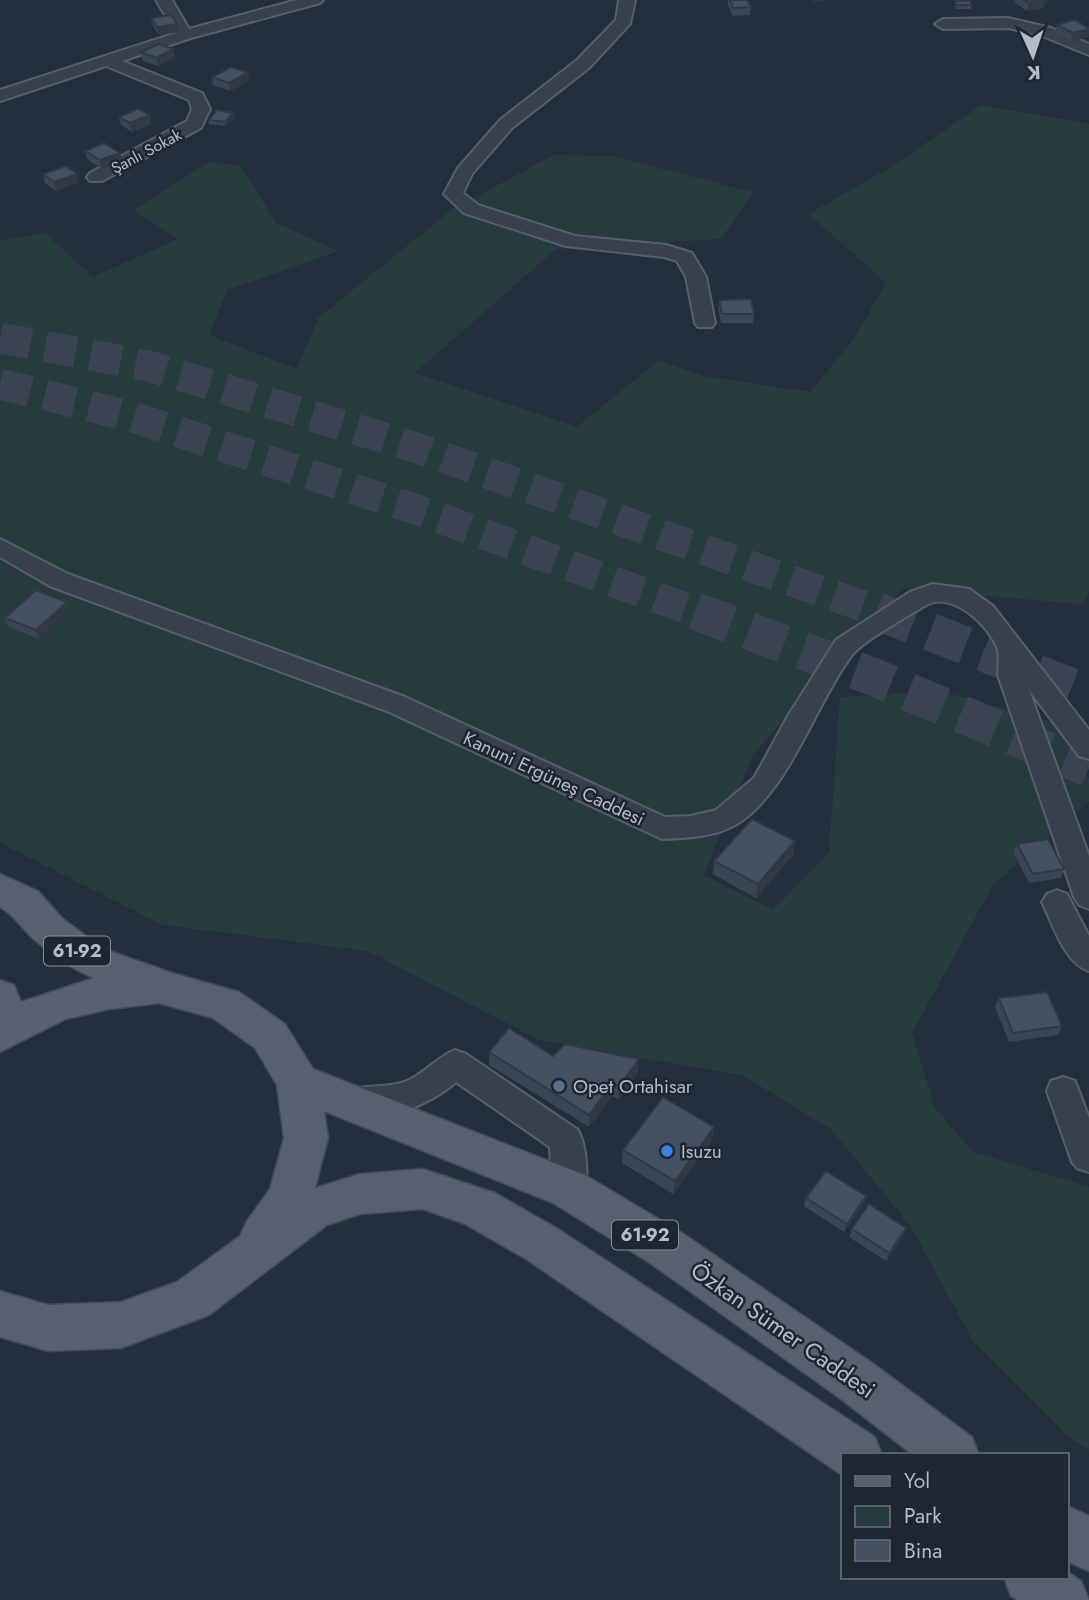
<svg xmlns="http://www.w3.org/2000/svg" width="1089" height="1600" font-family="Jost,sans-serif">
<rect width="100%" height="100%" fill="#242f3e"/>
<path fill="#263c3f" d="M982 105 1089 124V591L1083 604 903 589 753 754 704 875 773 910 829 853 840 697 940 691 1054 722 1089 779V801L993 885 912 1033 935 1108 973 1152 1089 1187V1449L1067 1436 973 1341 910 1225 831 1129 742 1075 539 1040 368 951 163 925 0 843V240L45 233 93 277 178 239 134 210 209 162 241 166 276 223 339 251 227 290 209 335 297 369 318 318 453 209 554 155 611 156 753 192 721 239 556 249 415 373 577 427 659 360 703 376 810 392 854 339 886 283 809 214 889 168Z"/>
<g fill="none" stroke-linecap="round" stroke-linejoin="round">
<g stroke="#3a4453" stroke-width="31" stroke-dasharray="31 15" stroke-linecap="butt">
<path d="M0 338 149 366 417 448 882 613"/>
<path d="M0 384 133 417 415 509 699 613"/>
</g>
<g stroke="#3a4453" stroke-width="38" stroke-dasharray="38 19" stroke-linecap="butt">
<path d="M695 611 871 676 1089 768"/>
<path d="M877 611 1089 694"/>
</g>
<g stroke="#565f6c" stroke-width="4">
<g id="minor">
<path d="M156 0H172L189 29 297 0H323L320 3 191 38 122 61 202 93 210 109 201 128 102 181H90L87 177 90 173 187 121 192 109 189 100 106 66 0 101V90L176 33Z"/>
<path d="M619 0H635L630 24 589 68 512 128 472 174 463 193 478 205 575 236 666 245 692 253 706 277 715 323 712 327H698L695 323 686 277 677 261 664 257 566 246 464 213 444 194 458 168 500 120 577 60 616 20Z"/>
<path d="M1008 18 1051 28 1089 44V55L1040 35 1008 28 943 29 935 24 943 19Z"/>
<path d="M0 539 68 574 405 697 665 817 691 816 716 810 754 778 788 716 836 640 910 592 933 584 969 589 993 606 1089 730V759L1079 756 1029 690 1089 856V909L1079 905 1074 897 998 675C998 667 1000 654 997 647 987 624 954 593 928 604 910 615 864 640 852 655 815 704 788 795 735 825 715 837 685 838 662 839L387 711 50 586 0 557Z"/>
<path d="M1057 890 1067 894 1089 936V971C1064 963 1053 924 1042 902L1047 894Z"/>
<path d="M455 1050 466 1054 578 1130C587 1148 590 1181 581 1200L569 1204 557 1200 552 1189 550 1147 456 1082C428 1107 377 1125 340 1112L336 1102 340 1092C362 1084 386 1089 407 1081 425 1073 437 1057 455 1050Z"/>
<path d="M1063 1077 1075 1081 1089 1118V1172L1077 1168 1072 1162 1047 1091 1051 1081Z"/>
</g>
</g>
<g stroke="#414a57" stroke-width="3">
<g id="major">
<path d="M0 874 38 891 63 919 104 949 172 973 239 992 285 1024 313 1069 585 1175 682 1233 875 1365 972 1437 979 1455H913L841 1399 650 1263 553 1203 324 1111 328 1138 315 1188 360 1174 423 1169 495 1193 558 1229 875 1437 882 1455H842V1474L839 1473 526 1259 465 1224 423 1209 360 1214 327 1225 209 1315 121 1348 48 1351 0 1337V1291L48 1305 121 1302 177 1282 240 1236 247 1221 270 1189 284 1138 277 1085 255 1048 213 1018 159 1003 110 1009 66 1019 0 1052V980L14 985 21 1002 94 978C73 970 54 957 37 942 23 931 16 916 0 907Z"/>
<path d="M1066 1505 1089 1516V1571L1066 1561Z"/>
<path d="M1066 1571 1081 1581 1089 1600H1017L1011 1596 1004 1577H1066Z"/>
</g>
</g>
<use href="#minor" fill="#38414e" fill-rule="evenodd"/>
<use href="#major" fill="#56606e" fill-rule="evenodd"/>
</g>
<g fill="#3b4654">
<path d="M728 0H747L751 7 750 15 732 16 728 5Z"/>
<path d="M1015 0H1050L1045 1 1043 8 1027 11 1014 2Z"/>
<path d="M955 1 971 5V9H956L955 5Z"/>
<path d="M151 18 177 24 178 32 159 35 153 26Z"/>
<path d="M1057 25 1089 28 1088 37 1071 42 1055 33Z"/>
<path d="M141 52 175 57 158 66 143 61Z"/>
<path d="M212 77 249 81 230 91 213 85Z"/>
<path d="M233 113 234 117 225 126 209 124V120Z"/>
<path d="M119 117 151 124 132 132 121 125Z"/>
<path d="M85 151 120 153 122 161 102 169 87 159Z"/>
<path d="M43 174H77L78 182 56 191 45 183Z"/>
<path d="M719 300 754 314 753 323H721L718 309Z"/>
<path d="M67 602 70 611 39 639 8 627 5 618Z"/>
<path d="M795 841 793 855 756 898 713 874 714 861Z"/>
<path d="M1017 844 1064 869 1061 878 1029 883 1014 853Z"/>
<path d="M999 998 1062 1026 1058 1035 1009 1042 995 1007Z"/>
<path d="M489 1052 553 1056 638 1072 619 1099 612 1096 589 1127 489 1065Z"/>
<path d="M714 1127 712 1140 673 1194 622 1163 623 1150Z"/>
<path d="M866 1196 863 1204 844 1232 804 1206 806 1198Z"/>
<path d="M906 1228 903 1236 886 1261 849 1237 852 1229Z"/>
</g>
<g fill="#303945">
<path d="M814 0H833L813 2Z"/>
<path d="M1036 0H1050L1045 1 1043 8 1027 11 1029 3Z"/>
<path d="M177 24 178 32 159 35 157 27Z"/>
<path d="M1089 29 1088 37 1071 42 1073 33Z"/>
<path d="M173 49 175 57 158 66 156 58Z"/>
<path d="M248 73 249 81 230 91 229 83Z"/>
<path d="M233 113 234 117 225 126V122Z"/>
<path d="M150 115 151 124 132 132 130 123Z"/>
<path d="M120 153 122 161 102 169 100 160Z"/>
<path d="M77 174 78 182 56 191 54 182Z"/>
<path d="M67 602 70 611 39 639 36 630Z"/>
<path d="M795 841 793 855 756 898 758 884Z"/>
<path d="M639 1059 638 1072 619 1099V1086Z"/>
<path d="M613 1083 612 1096 589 1127V1115Z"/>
<path d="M714 1127 712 1140 673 1194 675 1181Z"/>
<path d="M866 1196 863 1204 844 1232 847 1224Z"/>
<path d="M906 1228 903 1236 886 1261 889 1253Z"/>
</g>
<g fill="#455162" stroke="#303945" stroke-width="2">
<path d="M730 0H747L751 7 733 8Z"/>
<path d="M1024 0H1045L1029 3Z"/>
<path d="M955 1H970L971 5H957Z"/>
<path d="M171 15 177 24 157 27 151 18Z"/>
<path d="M1074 20 1089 28V29L1073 33 1057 25Z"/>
<path d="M159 44 173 49 156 58 141 52Z"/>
<path d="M231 67 248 73 229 83 212 77Z"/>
<path d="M138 109 150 115 130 123 119 117Z"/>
<path d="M217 110 233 113 225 122 209 120Z"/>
<path d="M104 143 120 153 100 160 85 151Z"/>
<path d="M66 166 77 174 54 182 43 174Z"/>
<path d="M751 299 754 314H722L719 300Z"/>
<path d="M36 590 67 602 36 630 5 618Z"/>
<path d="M752 819 795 841 758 884 714 861Z"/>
<path d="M1048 839 1064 869 1033 874 1017 844Z"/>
<path d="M1047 992 1062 1026 1013 1033 999 998Z"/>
<path d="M509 1028 553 1056 565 1044 639 1059 619 1086 613 1083 589 1115 489 1052Z"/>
<path d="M663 1097 714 1127 675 1181 623 1150Z"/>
<path d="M826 1171 866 1196 847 1224 806 1198Z"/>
<path d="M869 1204 906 1228 889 1253 852 1229Z"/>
</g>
<circle fill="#5c6f8a" stroke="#1d2633" stroke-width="2.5" cx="559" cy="1086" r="7"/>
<circle fill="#3f7fe0" stroke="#1d2633" stroke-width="2.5" cx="667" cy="1151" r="7"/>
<g text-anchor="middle" stroke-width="5" stroke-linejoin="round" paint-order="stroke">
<g font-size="16" fill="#b4bcc9" stroke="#1d2633">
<text transform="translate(146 151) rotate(-28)" y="6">Şanlı Sokak</text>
</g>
<g fill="#1d2633" stroke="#878f9c" stroke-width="2">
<rect x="44" y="936.5" width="66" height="29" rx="5"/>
<rect x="612" y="1220.5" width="66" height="29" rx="5"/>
</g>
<g font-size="18" font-weight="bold" fill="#b4bcc9">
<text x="77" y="957">61-92</text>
<text x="645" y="1241">61-92</text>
</g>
<g font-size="19" fill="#b4bcc9" stroke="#1d2633">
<text transform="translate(554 778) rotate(25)" y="7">Kanuni Ergüneş Caddesi</text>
</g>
<g font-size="19" fill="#b4bcc9" stroke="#1d2633" text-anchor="start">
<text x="573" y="1093">Opet Ortahisar</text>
<text x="681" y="1158">Isuzu</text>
</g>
<g font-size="23" fill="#b4bcc9" stroke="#1d2633">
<text transform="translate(783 1330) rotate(35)" y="8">Özkan Sümer Caddesi</text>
</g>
</g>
<rect x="841" y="1453" width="228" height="126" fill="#1d2633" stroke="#59626f" stroke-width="2"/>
<rect x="855" y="1476" width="35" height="10" fill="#56606e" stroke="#59626f" stroke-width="2"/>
<text x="904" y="1488" font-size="21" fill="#b4bcc9">Yol</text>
<rect x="855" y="1506" width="35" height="21" fill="#263c3f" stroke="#59626f" stroke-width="2"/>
<text x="904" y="1523" font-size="21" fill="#b4bcc9">Park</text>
<rect x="855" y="1540" width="35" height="21" fill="#455162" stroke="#59626f" stroke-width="2"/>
<text x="904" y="1558" font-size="21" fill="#b4bcc9">Bina</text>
<g transform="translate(1033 56) rotate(177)" stroke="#1d2633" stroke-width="5" paint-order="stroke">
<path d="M0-5L12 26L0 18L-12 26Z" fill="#b4bcc9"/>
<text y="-10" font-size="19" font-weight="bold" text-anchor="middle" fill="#b4bcc9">K</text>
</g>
</svg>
